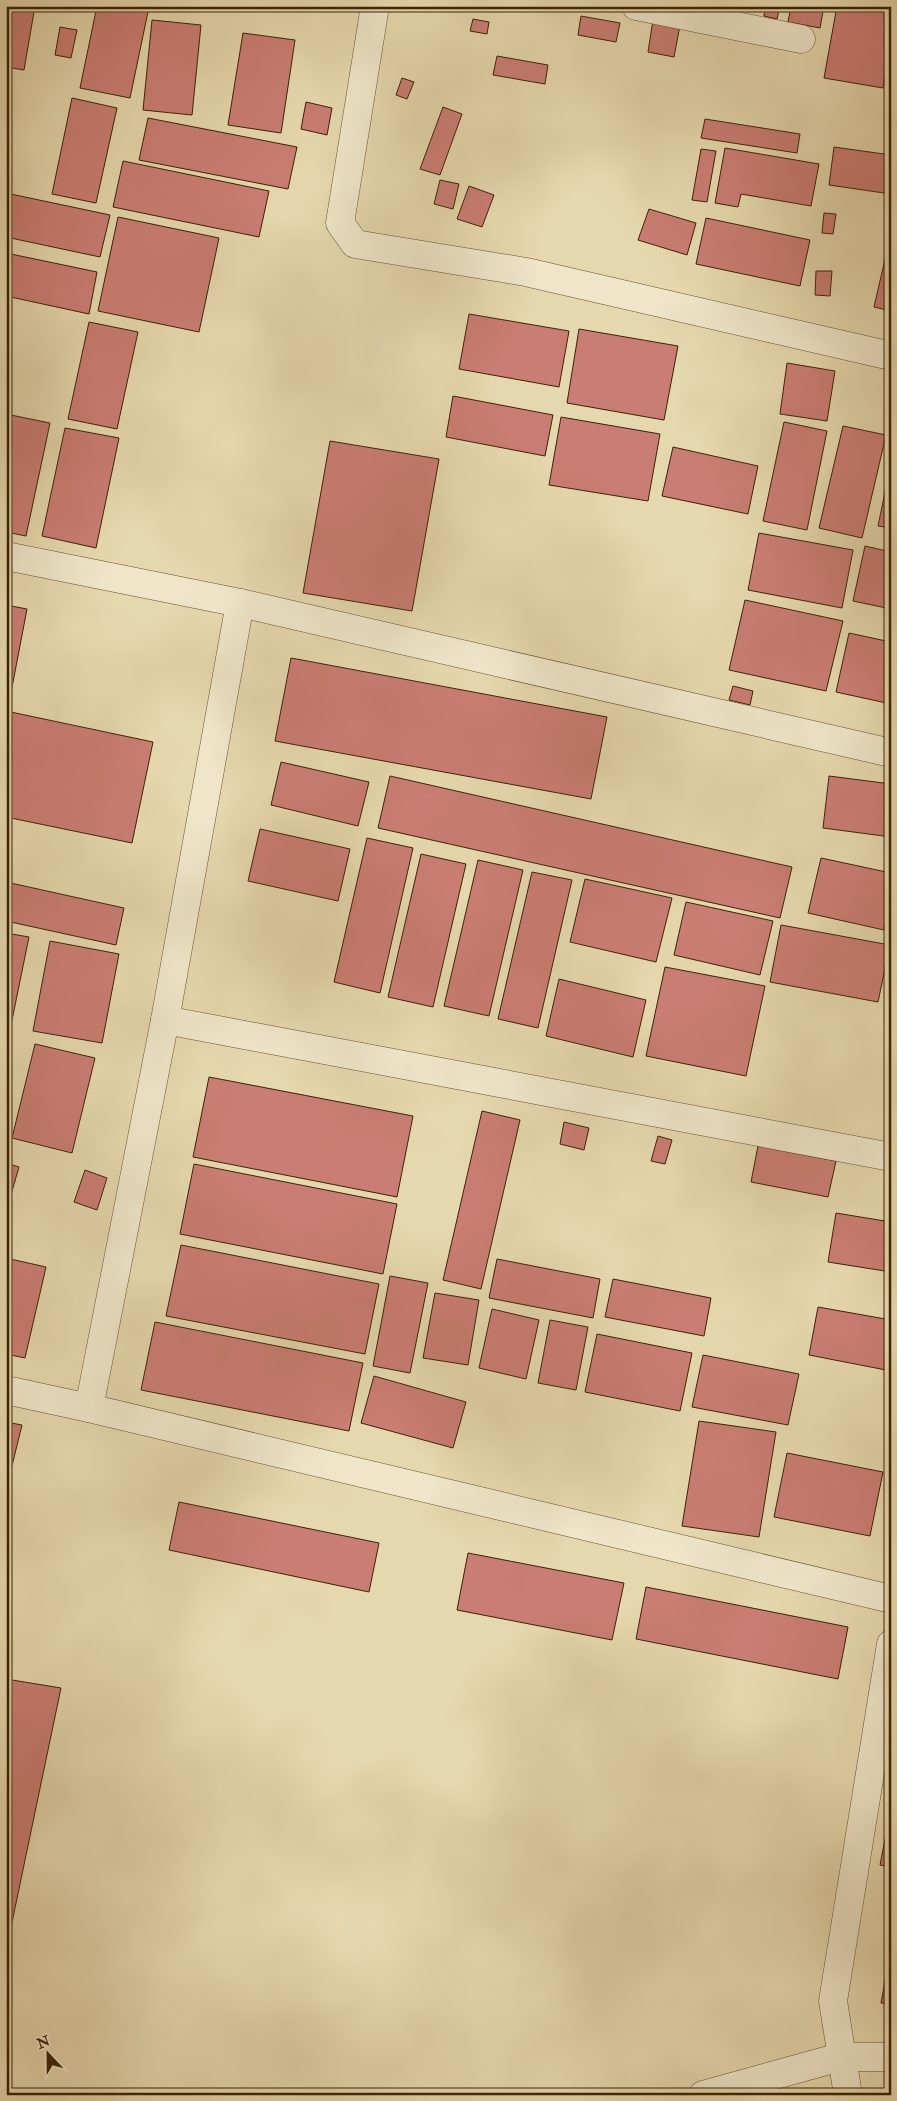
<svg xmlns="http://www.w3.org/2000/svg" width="897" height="2101" font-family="'IM FELL Double Pica',serif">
<rect width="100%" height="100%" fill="#e6d8ae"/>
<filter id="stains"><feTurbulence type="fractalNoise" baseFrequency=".004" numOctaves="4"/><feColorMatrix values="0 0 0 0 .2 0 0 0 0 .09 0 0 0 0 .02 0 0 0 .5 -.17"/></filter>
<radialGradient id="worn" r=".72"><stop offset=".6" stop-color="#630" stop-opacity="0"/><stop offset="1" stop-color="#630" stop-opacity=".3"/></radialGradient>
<g fill="#ca7d74" stroke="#3b2302">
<path d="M6 6H35L24 70 6 67Z"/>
<path d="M97 6 149 7 130 98 80 88Z"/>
<path d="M765 6H780L777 19 764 16Z"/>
<path d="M791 6H824L820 28 788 22Z"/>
<path d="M837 6H891V47L883 88 824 78Z"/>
<path d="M581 16 620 23 616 42 578 35Z"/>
<path d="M473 19 489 22 487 34 470 31Z"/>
<path d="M152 20 201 25 192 115 143 110Z"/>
<path d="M653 20 680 25 674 57 648 52Z"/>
<path d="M60 27 77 30 71 58 55 55Z"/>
<path d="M243 33 295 40 281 133 228 125Z"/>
<path d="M497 56 548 65 545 84 493 75Z"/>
<path d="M402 78 414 82 407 99 396 95Z"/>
<path d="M72 98 117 108 96 203 52 194Z"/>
<path d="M306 102 332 108 327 135 301 129Z"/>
<path d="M443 107 462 114 440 175 420 169Z"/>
<path d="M148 118 297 147 288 189 139 160Z"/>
<path d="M705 119 800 134 797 153 701 138Z"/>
<path d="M834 147 891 155V194L829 185Z"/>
<path d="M725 148 819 164 811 206 741 194 738 207 715 203Z"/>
<path d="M701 149 716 151 707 202 692 200Z"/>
<path d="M123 161 269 191 259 237 113 207Z"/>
<path d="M440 180 459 184 453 209 434 204Z"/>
<path d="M469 186 494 195 482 227 457 219Z"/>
<path d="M6 193 110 215 100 257 6 237Z"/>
<path d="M649 209 696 223 687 255 638 240Z"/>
<path d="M824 213 836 214 833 234 822 233Z"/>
<path d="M118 217 219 238 199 332 98 311Z"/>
<path d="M706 218 810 240 800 286 696 264Z"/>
<path d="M891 233V311L874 307Z"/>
<path d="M6 253 97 272 89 314 6 296Z"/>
<path d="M816 271H832L830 296 815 295Z"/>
<path d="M469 314 569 331 559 387 459 369Z"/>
<path d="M89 322 138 332 117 429 68 419Z"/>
<path d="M579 329 678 346 664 420 567 403Z"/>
<path d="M787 363 835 371 827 421 780 414Z"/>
<path d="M453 396 553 415 545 456 446 437Z"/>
<path d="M6 414 50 423 26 536 6 532Z"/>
<path d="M561 417 660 434 648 501 549 485Z"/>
<path d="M784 422 827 431 807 530 763 521Z"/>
<path d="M843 426 886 435 862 538 819 528Z"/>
<path d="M65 428 119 438 96 548 42 536Z"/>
<path d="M330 441 439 459 412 611 303 593Z"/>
<path d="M673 447 758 466 748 514 662 496Z"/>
<path d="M888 478 891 479V528L878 526Z"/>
<path d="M759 533 853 550 842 608 748 590Z"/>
<path d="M865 546 891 552V609L853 601Z"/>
<path d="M745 600 843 621 826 691 729 670Z"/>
<path d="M6 605 27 609 9 703 6 702Z"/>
<path d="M849 633 891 642V704L836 692Z"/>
<path d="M291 658 607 717 591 799 275 741Z"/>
<path d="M733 686 753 691 750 705 729 700Z"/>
<path d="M6 711 153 742 132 843 6 817Z"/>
<path d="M281 762 369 782 358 826 271 805Z"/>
<path d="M390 776 792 867 780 918 378 828Z"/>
<path d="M829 776 891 784V837L823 828Z"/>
<path d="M260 829 350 849 338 901 248 881Z"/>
<path d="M367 838 413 848 380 993 334 982Z"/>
<path d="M421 854 466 864 433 1007 388 997Z"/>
<path d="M821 858 891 873V899L884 930 808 913Z"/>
<path d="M478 860 523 870 489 1016 444 1006Z"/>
<path d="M532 872 572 880 538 1028 498 1019Z"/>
<path d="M585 879 672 898 656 962 570 942Z"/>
<path d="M6 882 124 908 116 945 6 921Z"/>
<path d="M686 902 773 921 760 975 674 955Z"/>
<path d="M781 925 890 945 878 1002 770 982Z"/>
<path d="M6 933 29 937 11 1025 6 1024Z"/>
<path d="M50 941 119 954 102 1043 33 1031Z"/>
<path d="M665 967 765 986 746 1076 646 1056Z"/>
<path d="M559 979 646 1000 633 1057 546 1036Z"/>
<path d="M35 1044 95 1058 72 1153 12 1138Z"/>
<path d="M209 1077 413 1116 397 1197 193 1157Z"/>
<path d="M482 1111 520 1120 481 1289 443 1280Z"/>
<path d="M564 1122 589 1128 584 1150 560 1144Z"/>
<path d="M658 1136 672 1140 665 1164 651 1161Z"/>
<path d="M758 1146 836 1161 828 1197 751 1182Z"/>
<path d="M6 1163 19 1167 6 1212Z"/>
<path d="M194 1164 397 1204 383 1274 180 1234Z"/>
<path d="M85 1170 107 1178 97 1210 74 1202Z"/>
<path d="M836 1213 891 1222V1272L828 1262Z"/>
<path d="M181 1245 379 1284 365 1354 166 1316Z"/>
<path d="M6 1258 46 1267 25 1358 6 1354Z"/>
<path d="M497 1259 600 1279 593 1318 489 1298Z"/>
<path d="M390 1276 428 1283 410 1373 373 1366Z"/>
<path d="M613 1279 711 1298 704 1336 605 1317Z"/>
<path d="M435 1293 479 1300 468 1365 423 1358Z"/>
<path d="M818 1307 891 1320V1371L809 1355Z"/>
<path d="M492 1309 539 1320 526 1379 479 1368Z"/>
<path d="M550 1320 588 1327 576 1390 538 1383Z"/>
<path d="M155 1322 363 1363 349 1431 141 1390Z"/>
<path d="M597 1334 692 1353 680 1411 585 1392Z"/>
<path d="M703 1355 799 1374 788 1425 692 1407Z"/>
<path d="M374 1376 466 1402 453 1448 361 1423Z"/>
<path d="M699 1421 776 1432 759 1537 682 1526Z"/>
<path d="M6 1422 22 1425 6 1490Z"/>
<path d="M787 1453 883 1472 870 1536 774 1517Z"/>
<path d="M179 1502 379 1543 369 1592 169 1550Z"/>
<path d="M468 1553 624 1583 612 1640 457 1610Z"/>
<path d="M646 1587 848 1627 838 1679 636 1639Z"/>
<path d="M6 1679 61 1688 6 1951Z"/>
<path d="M891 1808V1867L880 1865Z"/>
<path d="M887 1970 891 1971V2004L881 2003Z"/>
</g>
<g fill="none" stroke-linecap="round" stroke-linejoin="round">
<g stroke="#66502d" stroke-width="29">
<g id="minor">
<path d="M375 6 340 223 355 244 526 272 891 356"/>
<path d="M636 6 801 39"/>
<path d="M6 556 240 603 891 753"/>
<path d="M165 1020 891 1157"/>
<path d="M6 1390 89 1408 891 1599"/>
<path d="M89 1408 165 1020 240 603"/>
<path d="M703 2095 840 2057H891"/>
<path d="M848 2095 833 2001 891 1644"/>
</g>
</g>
<use href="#minor" stroke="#efe6ca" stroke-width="28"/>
</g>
<rect width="897" height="2101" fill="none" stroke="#e6d8ae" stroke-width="25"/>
<rect x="8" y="8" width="882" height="2086" fill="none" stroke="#3b2302" stroke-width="2.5"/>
<rect x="12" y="12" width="872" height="2076" fill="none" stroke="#3b2302"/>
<g transform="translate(48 2054) rotate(338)" stroke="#efe6ca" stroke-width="4" paint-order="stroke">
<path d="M0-4L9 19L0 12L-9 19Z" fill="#3b2302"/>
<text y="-8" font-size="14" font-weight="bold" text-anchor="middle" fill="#3b2302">N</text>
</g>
<rect width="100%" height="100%" filter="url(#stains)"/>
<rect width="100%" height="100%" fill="url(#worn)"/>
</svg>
